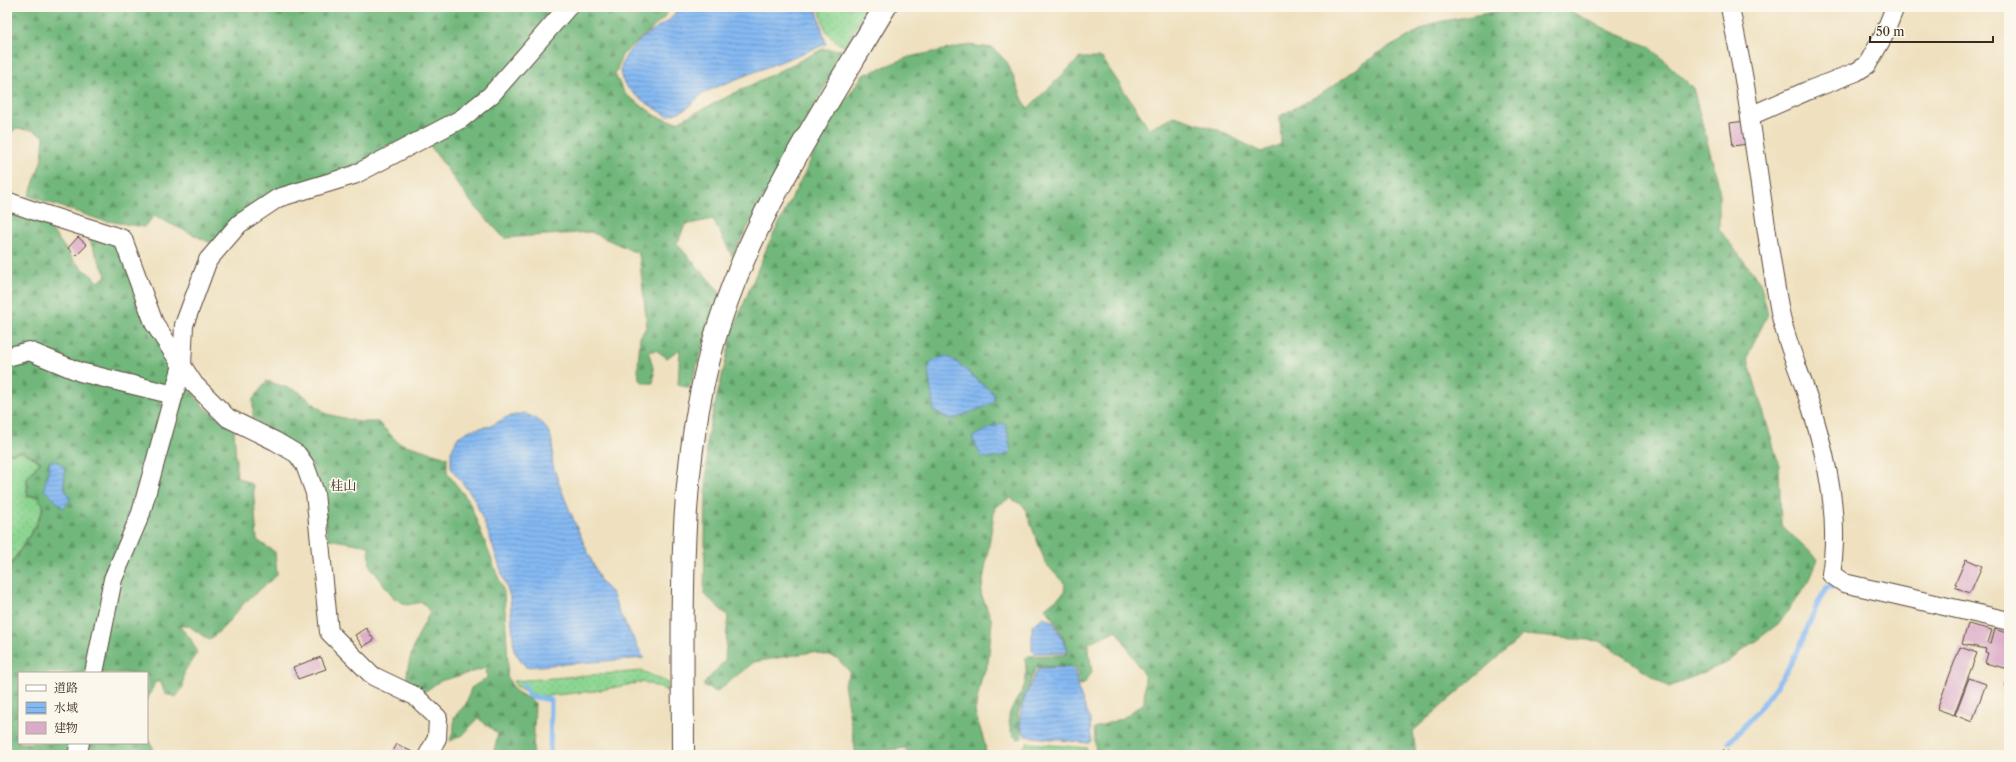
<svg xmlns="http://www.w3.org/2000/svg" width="2016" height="762" font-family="'Libre Caslon Text','Noto Serif JP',serif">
<defs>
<pattern id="grass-dots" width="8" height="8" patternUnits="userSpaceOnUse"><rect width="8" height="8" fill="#8cd692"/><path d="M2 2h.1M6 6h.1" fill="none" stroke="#7ab87d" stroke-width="1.8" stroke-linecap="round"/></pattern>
<pattern id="forest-firs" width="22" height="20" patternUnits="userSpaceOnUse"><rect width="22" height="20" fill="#71b77c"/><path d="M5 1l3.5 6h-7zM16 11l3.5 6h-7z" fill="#5e9565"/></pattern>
<pattern id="water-rules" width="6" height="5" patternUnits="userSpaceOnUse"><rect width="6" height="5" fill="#85b9f3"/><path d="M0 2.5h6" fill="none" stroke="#6e97c4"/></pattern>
</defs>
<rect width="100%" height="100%" fill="#fbf7ec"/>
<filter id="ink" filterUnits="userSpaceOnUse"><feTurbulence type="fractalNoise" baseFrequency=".025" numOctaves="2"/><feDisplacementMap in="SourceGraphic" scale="8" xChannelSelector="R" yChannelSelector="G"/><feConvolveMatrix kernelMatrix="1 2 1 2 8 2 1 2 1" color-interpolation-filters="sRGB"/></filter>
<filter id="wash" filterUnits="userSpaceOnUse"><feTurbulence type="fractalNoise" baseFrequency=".012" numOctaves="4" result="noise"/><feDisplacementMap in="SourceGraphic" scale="16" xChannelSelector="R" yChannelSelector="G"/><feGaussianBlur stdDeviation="0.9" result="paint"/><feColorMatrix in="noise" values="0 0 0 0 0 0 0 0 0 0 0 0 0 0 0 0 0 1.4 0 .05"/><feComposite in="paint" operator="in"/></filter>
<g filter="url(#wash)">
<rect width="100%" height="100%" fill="#efe1c0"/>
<g fill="url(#grass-dots)" stroke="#648058">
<path d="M819 7H867L845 47C824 35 825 29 819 7Z"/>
<path d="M23 452 40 462 27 478V497L37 496 44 506 35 526 7 570V454Z"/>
<path d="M642 671 667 682 668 691 644 682 595 691 536 697 516 686 513 681Z"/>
<path d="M1027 743 1087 748 1084 755 1031 752 1027 755H1017Z"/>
</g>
<g fill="url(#forest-firs)" stroke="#56704d" fill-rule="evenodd">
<path d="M7 7H670L664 18 622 55 615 75 625 94 658 117 677 122 823 49 845 50 732 256 713 219 685 225 677 244 720 292 690 388 678 385 680 349 667 358 656 350 649 352C651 363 656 372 653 383H644L639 379 638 368 640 337 647 326 639 254 591 232 504 238 470 201 421 133 351 170 277 190 213 244 154 216 144 227 101 220 29 196 42 159 44 136 32 130 15 129 7 137Z"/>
<path d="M1566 9 1612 32 1650 47 1693 88 1719 186V229L1760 282 1768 314 1747 357 1779 465 1781 525 1818 559 1809 582 1778 624 1728 662 1669 687 1600 641 1523 635 1413 731 1416 755H1096L1094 728 1123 718 1144 703 1145 677 1117 630 1088 643 1092 672 1084 684 1079 685 1077 670 1070 666 1039 667 1035 669 1018 713 1022 738 1017 739C1012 735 1011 732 1010 726 1005 708 1021 699 1025 683 1027 675 1026 667 1025 659L1028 656 1065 655 1069 651 1054 619 1045 608 1064 593 1065 584 1046 564 1024 506 1010 498 995 507 981 594 992 621 988 663 981 680 975 712 985 744 986 755H907L906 748 856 754 844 684 850 672 837 658 812 652 754 662 716 692 703 685 725 660 728 616 704 594 707 437 734 327 768 245 828 126 863 75 909 57 968 45 993 48 1007 62 1027 109 1080 58H1102L1149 128 1174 116 1218 130 1261 152 1281 144 1280 116 1326 91 1377 54 1433 23 1499 11ZM954 360 994 394V400L949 419 934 411Z"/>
<path d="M7 208 48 225 75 262 99 282 106 275 86 234 106 238 123 251 175 369 204 407 234 430 237 477 253 485 257 540 275 552 277 575 244 603 223 628 209 640 189 626H179L191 639 197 653 184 672 183 687 176 697 165 694 161 682H155L147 701V673H19V743H147V738L157 755H7V571L36 526 44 506 37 496H28L27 478 41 462 23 451 7 454ZM65 468 64 486 70 499 61 507Z"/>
<path d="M267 381 298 391 327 414 360 422H378L399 443 447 457V473L469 501 504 592 508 662 507 676 514 690 535 703 533 755H493L498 734 478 718 463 735 450 741 454 727V717L466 704 471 688 487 678 486 668 440 681 421 694 406 686C407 657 417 637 430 612L422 602 407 605 394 598 370 566 369 546 328 539 321 492 270 433 253 418V399Z"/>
</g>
<g fill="url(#water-rules)" stroke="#607288">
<path d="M678 7H816L826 44 716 87 702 94 686 109 668 116C624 90 597 74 649 33 663 22 670 25 678 7Z"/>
<path d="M944 356 954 360 994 394V400L991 404 954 419H949L934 411 928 370 931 362Z"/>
<path d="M524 413C533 417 543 422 548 431 556 443 550 457 554 469 567 508 585 545 601 582L612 593 619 612 644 658 526 667 514 651 510 597 488 532 474 498 451 468V451L458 437 470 430 491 426 507 417Z"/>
<path d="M1001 423 1006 426 1011 451C1005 458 989 460 981 456L972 437Z"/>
<path d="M55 460 65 468 64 486 70 499 69 502 63 508 44 489 50 461Z"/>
<path d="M1043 617 1053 621 1068 650 1066 653H1036L1032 651V626Z"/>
<path d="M1070 667 1075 671 1078 689 1090 720 1091 741 1088 743 1025 736C1012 715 1029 690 1037 670L1040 668Z"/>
</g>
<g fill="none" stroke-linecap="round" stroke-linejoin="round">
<g stroke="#85b9f3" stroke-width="5">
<path d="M524 685 529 696 551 700 550 755"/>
<path d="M1729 742C1754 716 1778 688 1795 656 1807 634 1813 607 1828 586H1837"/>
</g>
</g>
<g id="blocks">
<g fill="#dbacc8">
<path d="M1745 121 1748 144 1733 146 1730 123Z"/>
<path d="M78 237 87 245 76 256 68 248Z"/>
<path d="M1966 559 1982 566 1971 591H1970L1969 593 1955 587 1957 585 1955 584Z"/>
<path d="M1968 624 1992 630 1988 643 1991 644 1995 629 2009 634V669L1985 663 1988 653 1985 652 1986 649 1962 644Z"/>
<path d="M366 628 374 640 363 647 355 635Z"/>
<path d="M1960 647 1977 653 1954 715 1937 709Z"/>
<path d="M321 657 326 669 298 679 293 667Z"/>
<path d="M2009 673V687L2005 686Z"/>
<path d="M1969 678 1986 684 1972 722 1955 715Z"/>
<path d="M397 744 412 752 411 755H391Z"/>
</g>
</g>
</g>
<g filter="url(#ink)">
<use href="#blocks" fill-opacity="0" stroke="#564536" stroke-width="1"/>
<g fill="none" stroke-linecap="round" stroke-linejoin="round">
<g stroke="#564536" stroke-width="20">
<g id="minor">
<path d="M1730 7C1737 44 1745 80 1750 117 1760 182 1768 247 1780 312 1787 346 1802 377 1812 410 1828 463 1840 519 1831 574L1844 583 2009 621"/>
<path d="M1750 116 1807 91 1856 72 1867 65 1883 37 1895 7"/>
<path d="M7 201C45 216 85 226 123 239L154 323 194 384 228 418 275 441 297 454 305 465 315 493 329 632 373 676 415 696 438 718 437 738 428 755"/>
<path d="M7 357 29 351 80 372 174 395"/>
<path d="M94 673 113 579 141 513 182 365 184 325 208 260 239 224 278 198 354 175 461 119 491 95 568 7"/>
<path d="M77 755 80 743"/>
</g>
</g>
<g stroke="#564536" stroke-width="24">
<path id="tertiary" d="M683 755C683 623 676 483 710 355 743 229 819 118 885 7"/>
</g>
<path stroke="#564536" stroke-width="2.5" stroke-dasharray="1 3" stroke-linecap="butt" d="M1717 755 1723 750 1735 755"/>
<use href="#minor" stroke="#fff" stroke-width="18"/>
<use href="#tertiary" stroke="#fff" stroke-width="22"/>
</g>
</g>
<g text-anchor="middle" stroke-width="3.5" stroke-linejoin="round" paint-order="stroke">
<g font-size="13" fill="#3b2a1e" stroke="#fbf7ec">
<text x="343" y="490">桂山</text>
</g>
</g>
<rect width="2016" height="762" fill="none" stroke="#fbf7ec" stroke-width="24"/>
<rect x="18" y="672" width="130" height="72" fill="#fbf7ec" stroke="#aea59a"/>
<rect x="26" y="685" width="20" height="6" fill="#ffffff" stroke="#aea59a"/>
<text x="54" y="692" font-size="12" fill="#3b2a1e">道路</text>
<rect x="26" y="702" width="20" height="12" fill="url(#water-rules)" stroke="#aea59a"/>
<text x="54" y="712" font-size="12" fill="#3b2a1e">水域</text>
<rect x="26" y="722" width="20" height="12" fill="#dbacc8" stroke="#aea59a"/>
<text x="54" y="732" font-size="12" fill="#3b2a1e">建物</text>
<path d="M1870 36v6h123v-6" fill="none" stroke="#3b2a1e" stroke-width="2"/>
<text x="1876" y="36" font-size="12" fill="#3b2a1e" stroke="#fbf7ec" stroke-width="3" paint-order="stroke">50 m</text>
</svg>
